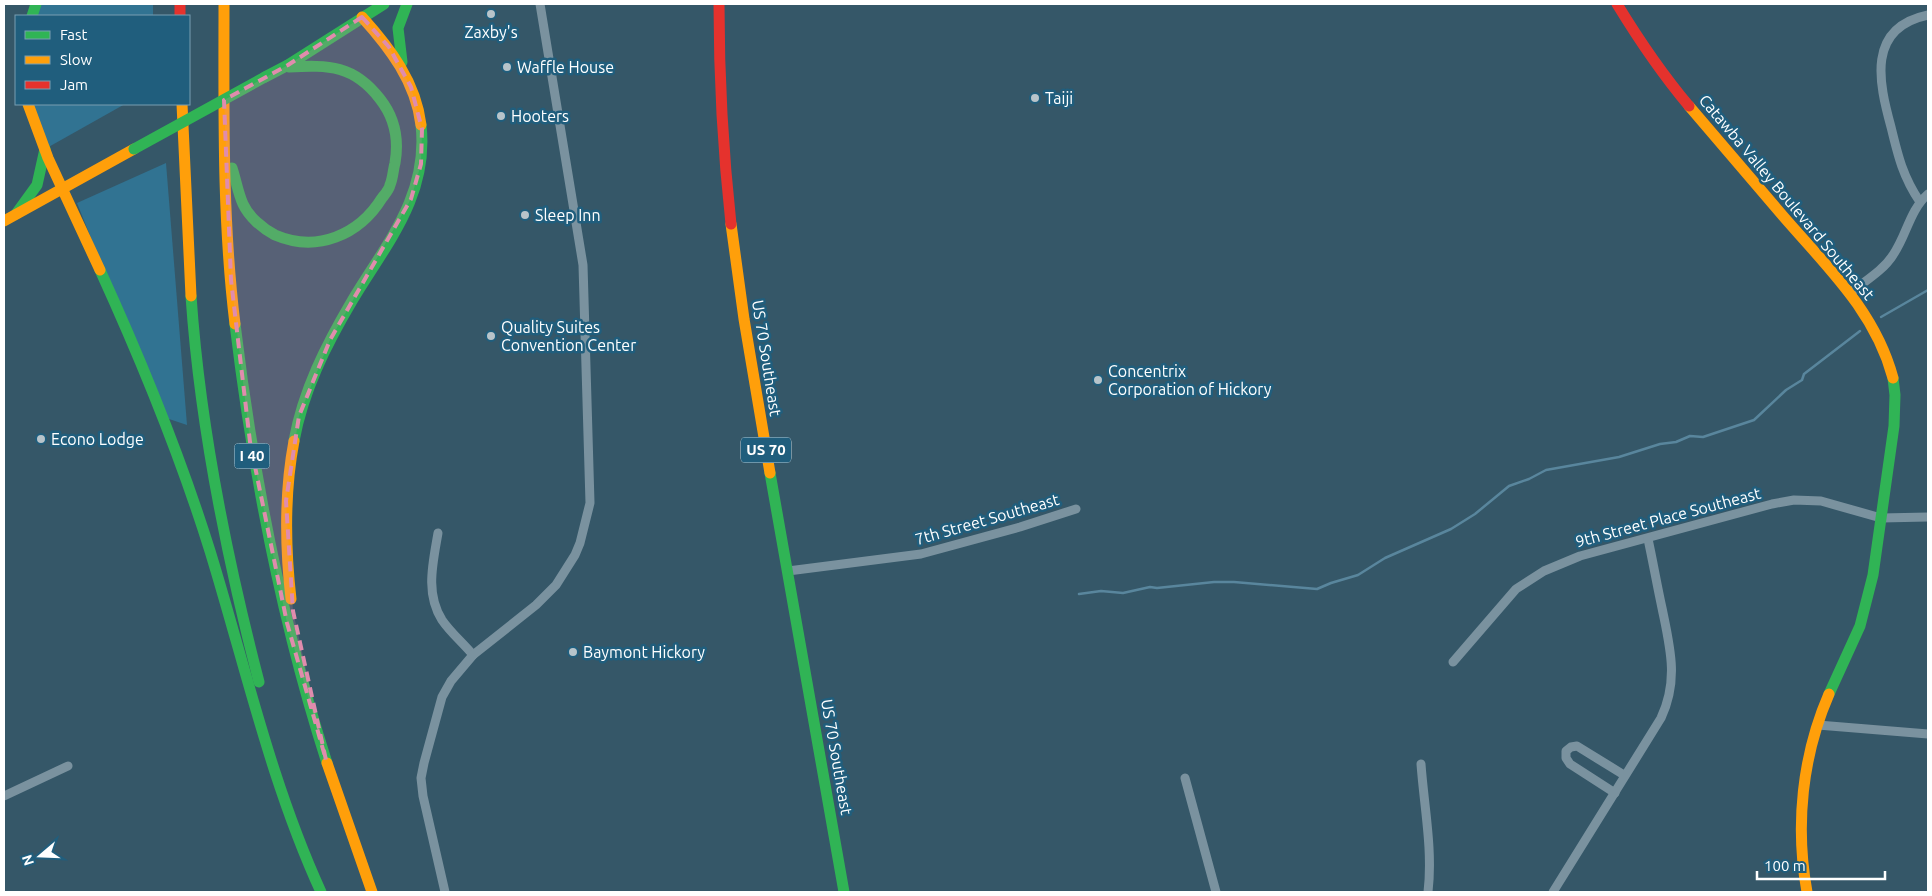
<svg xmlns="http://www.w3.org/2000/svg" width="1932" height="896" font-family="Ubuntu,sans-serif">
<rect width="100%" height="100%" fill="#355768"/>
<g fill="#317392">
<path d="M37 4H153V16H33Z"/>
<path d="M29 104H125L45 149Z"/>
<path d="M166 163 187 425 163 417 77 203Z"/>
</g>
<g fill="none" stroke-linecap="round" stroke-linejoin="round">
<g stroke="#59869d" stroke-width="2.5">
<path d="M1881 317 1928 290"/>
<path d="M1079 594 1101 591 1123 593 1150 587 1157 588 1214 582H1234L1317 589 1331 583 1358 575 1385 558 1451 529 1475 514 1509 486 1529 479 1546 470 1619 457 1660 444 1676 442 1690 436 1703 437 1754 420 1786 390 1802 380 1804 374 1860 331"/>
</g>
<g stroke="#7a929f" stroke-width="9">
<path d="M1920 202C1903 177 1898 156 1891 127 1879 83 1866 28 1928 15"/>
<path d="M1849 294C1863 282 1883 271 1893 255 1907 235 1909 211 1928 194"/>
<path d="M438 533C433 563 425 593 442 620 450 632 463 643 473 655"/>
<path d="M788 571 921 554 1020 527 1076 509"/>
<path d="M1453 662 1516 589 1544 571 1580 556 1772 504 1794 500 1821 501 1881 518 1928 517"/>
<path d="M1818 725 1928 734"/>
<path d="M1421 764C1424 806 1433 850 1428 892"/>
<path d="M1185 778 1216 892"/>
<path d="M1615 793 1570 764 1566 758V751L1571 747 1577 746 1624 775"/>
<path d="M4 796 68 766"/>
<path d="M445 892 423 796 421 778 424 763 442 697 451 681 473 655 536 605 556 585 575 555 580 543 590 503 583 265 540 4"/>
<path d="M1553 892 1661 718C1679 680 1670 647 1662 608 1657 585 1653 562 1648 539"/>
</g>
<g stroke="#30b455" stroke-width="11">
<path d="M32 16 36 4"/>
<path d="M402 62 398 28 407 4"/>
<path d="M265 77 288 65 384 4"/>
<path d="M232 168C236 180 238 193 243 204 249 217 263 229 275 235 317 253 359 235 382 198 385 194 389 190 390 185 393 178 393 170 395 163 399 140 395 118 380 99 354 65 329 65 289 67L288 65"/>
<path d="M16 214 37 185 45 149"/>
<path d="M100 270C142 362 180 455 210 551 245 665 271 783 321 892"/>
<path d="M191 296C200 427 226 555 259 682"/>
<path d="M235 324C253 473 281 620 327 763"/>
<path d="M294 441C303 391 326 345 352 301 386 244 429 196 421 125"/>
<path d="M770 473 844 892"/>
<path d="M1829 694 1860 626 1873 575 1894 426 1895 395 1893 378"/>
</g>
<g stroke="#ff9f0a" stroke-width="11">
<path d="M224 4C224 111 222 218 235 324"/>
<path d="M362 17C390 48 416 82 421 125"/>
<path d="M28 104 48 158 100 270"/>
<path d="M182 104 191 296"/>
<path d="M1689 106C1721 143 1752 180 1783 216 1827 267 1875 311 1893 378"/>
<path d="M4 221 134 149"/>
<path d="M731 224 744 319 770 473"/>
<path d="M291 599C285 546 284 494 294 441"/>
<path d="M327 763 372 892"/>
<path d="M1807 892C1795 826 1802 756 1829 694"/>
</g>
<g stroke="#e5322d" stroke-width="11">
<path d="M180 4V16"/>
<path d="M719 4C719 78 723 151 731 224"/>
<path d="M1617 4C1639 40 1662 74 1689 106"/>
</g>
<path stroke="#30b455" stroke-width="11" d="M134 149 265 77"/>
</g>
<path fill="#e08cad" fill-opacity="0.2" stroke="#e08cad" stroke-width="4" stroke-dasharray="10 6" stroke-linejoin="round" d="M362 17 389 47 411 87 422 129 421 164 411 199 330 340 299 416 286 501 293 611 326 760 287 623 250 442 231 280 224 100 288 65Z"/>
<g fill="#b8c4ca" stroke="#205e7d" stroke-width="2">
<circle cx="491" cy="14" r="5"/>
<circle cx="507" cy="67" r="5"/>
<circle cx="1035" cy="98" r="5"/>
<circle cx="501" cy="116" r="5"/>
<circle cx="525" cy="215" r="5"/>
<circle cx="491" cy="336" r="5"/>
<circle cx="1098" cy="380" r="5"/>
<circle cx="41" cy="439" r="5"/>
<circle cx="573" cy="652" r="5"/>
</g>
<g text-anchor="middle" stroke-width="5" stroke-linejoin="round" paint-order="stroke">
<g fill="#205e7d" stroke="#bccfd8" stroke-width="1">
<rect x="741" y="437.5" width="50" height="25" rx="4"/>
<rect x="234.5" y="443.5" width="35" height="25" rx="4"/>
</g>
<g font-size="15" font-weight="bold" fill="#fff">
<text x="766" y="455">US 70</text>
<text x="252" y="461">I 40</text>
</g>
<g font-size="16" fill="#fff" stroke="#205e7d" text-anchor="start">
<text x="491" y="38" text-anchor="middle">Zaxby's</text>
<text x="517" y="73">Waffle House</text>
<text x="1045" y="104">Taiji</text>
<text x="511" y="122">Hooters</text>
<text x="535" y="221">Sleep Inn</text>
<text x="501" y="333">Quality Suites<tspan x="501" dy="18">Convention Center</tspan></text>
<text x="1108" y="377">Concentrix<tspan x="1108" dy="18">Corporation of Hickory</tspan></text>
<text x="51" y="445">Econo Lodge</text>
<text x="583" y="658">Baymont Hickory</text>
</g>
<g font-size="16" fill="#fff" stroke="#205e7d">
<text transform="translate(1787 197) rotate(50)" y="6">Catawba Valley Boulevard Southeast</text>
<text transform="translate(767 358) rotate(81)" y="6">US 70 Southeast</text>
<text transform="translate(1668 517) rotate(-15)" y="6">9th Street Place Southeast</text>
<text transform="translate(987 519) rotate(-16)" y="6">7th Street Southeast</text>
<text transform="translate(837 757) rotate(80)" y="6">US 70 Southeast</text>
</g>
</g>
<rect width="1932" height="896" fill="none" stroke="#ffffff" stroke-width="10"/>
<rect x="15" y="15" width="175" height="90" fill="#205e7d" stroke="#799eb1"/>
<rect x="25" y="31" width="25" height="8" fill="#30b455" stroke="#799eb1"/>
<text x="60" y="40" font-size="15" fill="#ffffff">Fast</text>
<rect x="25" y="56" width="25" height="8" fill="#ff9f0a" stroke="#799eb1"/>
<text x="60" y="65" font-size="15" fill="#ffffff">Slow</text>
<rect x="25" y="81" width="25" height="8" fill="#e5322d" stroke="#799eb1"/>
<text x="60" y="90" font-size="15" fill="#ffffff">Jam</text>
<g transform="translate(40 856) rotate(251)" stroke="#205e7d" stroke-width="4" paint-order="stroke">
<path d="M0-4L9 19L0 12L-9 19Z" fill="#ffffff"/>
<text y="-8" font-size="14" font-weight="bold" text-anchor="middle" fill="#ffffff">N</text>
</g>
<path d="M1757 871v8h128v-8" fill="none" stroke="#ffffff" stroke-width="2.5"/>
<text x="1764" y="871" font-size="15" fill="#ffffff" stroke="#205e7d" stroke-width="4" paint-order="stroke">100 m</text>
</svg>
